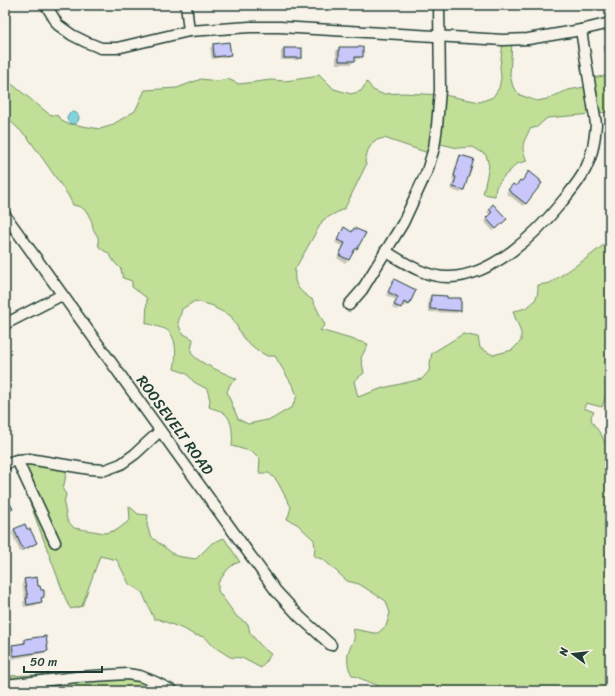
<svg xmlns="http://www.w3.org/2000/svg" width="615" height="696" font-family="Sriracha,sans-serif">
<rect width="100%" height="100%" fill="#f7f3e8"/>
<filter id="ink" filterUnits="userSpaceOnUse"><feTurbulence type="fractalNoise" baseFrequency=".025" numOctaves="2"/><feDisplacementMap in="SourceGraphic" scale="8" xChannelSelector="R" yChannelSelector="G"/><feConvolveMatrix kernelMatrix="1 2 1 2 8 2 1 2 1" color-interpolation-filters="sRGB"/></filter>
<g filter="url(#ink)">
<g fill="#c1df97" stroke="#708e66" fill-rule="evenodd">
<path d="M503 42H512L510 75 513 87 520 95 537 101 547 99 568 90 590 86 592 78 610 75V112L597 113 592 114 547 118 537 127 530 129C523 144 520 145 527 161L516 164 510 171 504 176 496 187 495 196 483 194 489 166 486 155 473 147 458 148 436 143 431 154 384 138 374 141 368 150 365 161 366 165 345 208 323 220 295 269C293 286 299 290 311 299H312L325 325 320 330 368 344 361 358 364 373 354 381 358 397 383 388 422 379 429 371 431 357 432 353 463 334 478 337 480 348 493 355 512 350 521 341V333L518 324 517 323 513 311C521 310 532 307 536 298 538 294 538 289 538 285L550 283 587 258 610 240V383L602 407 586 403 584 408 594 412 591 416 592 422 602 436 610 455V691H385L379 686 352 675C348 669 347 660 348 653 351 642 357 642 353 629L374 633H378L386 626 390 613 386 601 359 584 347 581 324 560 314 556 315 548 314 540 297 524 287 519 289 514 291 507 277 481 269 473H259L260 459 253 452 232 446C233 437 233 419 224 413 220 410 213 409 209 407L210 400 207 389 194 382 186 373 174 369C176 358 178 338 167 330 164 328 151 325 146 323L147 298 132 287V281L123 278 121 269 115 263 109 254 99 247 98 237 93 229 92 222 87 212 81 207 73 205 68 195 43 159 28 138 5 116V80L8 81 49 114 58 116 65 123 100 129 110 126 135 111 145 90 177 88 201 79 217 81 228 79 239 84 271 80 285 81 313 77 319 74 334 89 351 94 361 91 367 82 373 90 382 94 402 93 444 95 480 102 493 97 499 88 501 78 500 67ZM195 301 214 306 215 308 231 316 244 339 257 350 267 356H275L294 388 297 396 292 407 272 419 248 424 238 419 227 392 230 384 237 379C228 374 193 362 191 351 191 348 193 342 193 339L182 333 178 323 182 309Z"/>
<path d="M18 461 67 470 63 490 66 494 64 504 67 520 74 528 105 533 117 530 130 520 129 506 138 514 148 515 147 525 150 535 155 540 176 556 196 559 212 543 224 538 240 562 234 564 227 570 218 583V591L237 617 248 624 250 633 263 648 271 654 261 668 242 658 230 657 213 646 205 637 194 635 186 630 158 619H154L142 592 129 584 117 560 100 556 82 606 71 609 68 605 15 463Z"/>
<path d="M89 673 115 675 145 682 162 691H5V676Z"/>
</g>
<circle fill="#82d3dc" stroke="#5a9799" cx="73" cy="118" r="6"/>
<g fill="#0003">
<path d="M396 5H406L396 6Z"/>
<path d="M228 43 230 55 227 57 212 59 210 48 213 45Z"/>
<path d="M610 43V56L606 57 603 47 606 44Z"/>
<path d="M339 48 362 56 359 59H354V61L351 64H336V51Z"/>
<path d="M284 49 301 57 298 60H281V51Z"/>
<path d="M461 156 473 160 463 190 460 193 450 189 454 179H452L458 159Z"/>
<path d="M516 187 526 203 523 206 506 193 510 188Z"/>
<path d="M493 206 506 219 493 231 484 221 490 215 487 212Z"/>
<path d="M344 228 351 233 355 229 356 249 353 251 348 260 345 263 337 258 343 246 335 243 342 231Z"/>
<path d="M394 280 408 304 405 307 401 305 397 310 392 308 396 300 386 295 392 283Z"/>
<path d="M431 296 460 310 457 313 428 312V299Z"/>
<path d="M25 525 35 543 33 546 20 552 12 533 14 530Z"/>
<path d="M25 580 43 597 41 599V602L38 605 24 607 23 602 25 600 22 583Z"/>
<path d="M25 640 47 651 44 653 12 659 10 649 13 646 23 644 22 643Z"/>
</g>
<g fill="#c9c6f9" stroke="#1f3d34">
<path d="M229 42 231 55 214 57 213 44Z"/>
<path d="M610 42V54H608L606 43Z"/>
<path d="M339 47H363V57H355V61H339Z"/>
<rect x="284" y="48" width="18" height="10"/>
<path d="M460 155 474 159 464 190 453 187 456 177 454 176Z"/>
<path d="M529 171 540 180V182L542 183 526 204 508 190 513 184 516 186 520 180 522 181Z"/>
<path d="M493 204 507 219 496 229 486 218 492 212 489 209Z"/>
<path d="M344 227 352 232 354 228 366 233 357 249H355L349 260 339 255 345 243 337 240Z"/>
<path d="M394 279 416 290 409 305 404 302 401 308 394 305 398 297 388 292Z"/>
<path d="M431 295 447 296V298H461V311L430 309Z"/>
<path d="M5 494 13 509 5 514Z"/>
<path d="M25 524 27 529H30L37 543 23 550 14 529Z"/>
<path d="M37 577 38 586H40L41 590H44V597L41 598 42 602 27 605 26 598H28L24 579Z"/>
<path d="M46 636 48 651 14 656 12 645 25 643V639Z"/>
</g>
<g fill="none" stroke-linecap="round" stroke-linejoin="round">
<g stroke="#1f3d34" stroke-width="13">
<g id="minor">
<path d="M46 5 58 25 72 35 86 42 101 48H117L189 31 250 27H280L503 40 528 39 581 30 610 23"/>
<path d="M186 5 189 31"/>
<path d="M5 215 276 591 300 617 331 645"/>
<path d="M385 251C405 263 426 278 450 277 492 276 536 234 561 203 570 192 580 181 586 168 593 154 595 140 596 124L581 30"/>
<path d="M349 305 362 290 403 223 427 171 434 148 437 126 440 90 439 5"/>
<path d="M5 324 62 295"/>
<path d="M17 460 55 542"/>
<path d="M5 464 17 460 29 459 90 469 105 470 121 464 135 454 160 431"/>
<path d="M5 685 77 677 127 674 140 676 155 682 173 691"/>
</g>
</g>
<use href="#minor" stroke="#f7f3e8" stroke-width="10"/>
</g>
</g>
<g text-anchor="middle" stroke-width="3" stroke-linejoin="round" paint-order="stroke">
<g font-size="15" fill="#1f3d34" stroke="#f7f3e8">
<text transform="translate(175 425) rotate(54)" y="5">ROOSEVELT ROAD</text>
</g>
</g>
<rect width="615" height="696" fill="none" stroke="#f7f3e8" stroke-width="20"/>
<rect x="10" y="10" width="595" height="676" fill="none" stroke="#1f3d34" stroke-width="1.5" filter="url(#ink)"/>
<g transform="translate(573 654) rotate(285)" stroke="#f7f3e8" stroke-width="3" paint-order="stroke">
<path d="M0-3L7 15L0 10L-7 15Z" fill="#1f3d34"/>
<text y="-6" font-size="11" font-weight="bold" text-anchor="middle" fill="#1f3d34">N</text>
</g>
<path d="M24 666v6h78v-6" fill="none" stroke="#1f3d34" stroke-width="2"/>
<text x="30" y="666" font-size="12" fill="#1f3d34" stroke="#f7f3e8" stroke-width="3" paint-order="stroke">50 m</text>
</svg>
